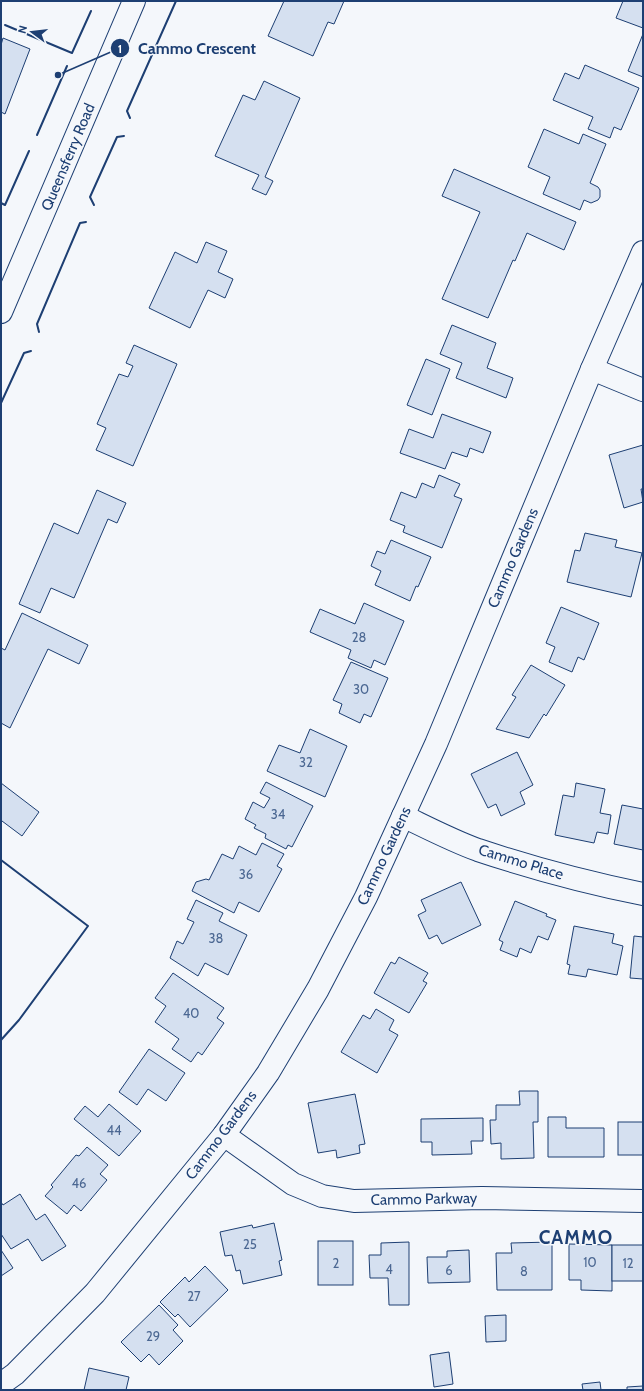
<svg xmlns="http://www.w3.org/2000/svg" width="644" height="1391" font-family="Cabin,sans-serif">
<rect width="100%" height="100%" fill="#f4f7fb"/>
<g fill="#d5e0f0" stroke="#1d3f73">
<path d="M284 1H344L334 24 328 22 313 56 268 36Z"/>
<path d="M623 1H643V28L616 18Z"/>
<path d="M643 34V77L628 71Z"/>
<path d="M3 38 30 49 5 114 1 112V45Z"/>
<path d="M585 65 639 88 621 130 614 127 610 138 588 129 593 117 553 100 565 73 579 79Z"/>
<path d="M264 81 300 98 265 177 273 181 266 195 252 189 259 175 215 156 243 95 255 100Z"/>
<path d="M544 129 579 144 583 134 606 144 590 183 598 187 600 190V197L598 200 591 203 584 200 580 210 543 194 550 177 528 167Z"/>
<path d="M454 169 576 222 564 250 527 233 515 261 513 260 488 318 442 299 480 212 442 196Z"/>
<path d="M206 242 227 251 218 272 233 279 225 298 208 290 190 328 149 308 175 252 197 263Z"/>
<path d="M452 325 496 343 487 368 513 378 506 398 456 378 462 363 440 354Z"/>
<path d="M134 345 177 364 133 466 96 450 106 428 97 424 119 374 128 377 133 366 126 363Z"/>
<path d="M426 359 450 369 432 415 407 405Z"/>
<path d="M442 414 491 432 483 453 470 448 467 457 452 452 445 469 400 453 409 429 433 438Z"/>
<path d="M643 445V489H641L643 502 624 508 609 455Z"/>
<path d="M439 475 460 484 454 496 462 499 442 548 403 532 405 526 390 520 401 492 416 498 422 483 434 488Z"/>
<path d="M97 490 126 503 117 523 108 519 74 598 51 588 40 613 19 604 54 523 78 534Z"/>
<path d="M585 533 617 540 615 547 642 553 631 597 567 582 575 550 580 551Z"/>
<path d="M391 540 431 557 418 587 416 586 410 601 375 585 381 571 371 566 377 551 385 554Z"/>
<path d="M364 603 404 621 385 665 374 660 371 668 348 658 351 650 310 632 320 609 355 624Z"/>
<path d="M561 607 599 623 584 660 578 657 572 672 549 662 555 647 546 643Z"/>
<path d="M22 613 88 645 79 664 48 649 10 728 1 723V648L5 650Z"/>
<path d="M351 662 388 678 371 717 364 714 360 723 339 713 342 704 333 700Z"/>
<path d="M531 665 565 685 546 716 544 714 529 738 496 729 516 697 512 695Z"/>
<path d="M310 729 347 746 325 797 267 771 279 745 300 753Z"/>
<path d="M517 752 533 785 520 792 525 804 501 816 496 804 488 808 471 774Z"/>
<path d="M266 782 313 806 292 847 288 845 286 849 265 838 266 834 254 828 256 825 245 819 253 802 264 808 270 798 260 793Z"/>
<path d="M1 783 39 812 22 836 2 821 1 822Z"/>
<path d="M576 783 605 789 600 813 611 815 608 834 597 832 594 843 555 835 563 795 574 797Z"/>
<path d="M622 805 643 809V850L614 844Z"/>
<path d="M262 843 284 854 277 866 282 869 259 912 239 902 234 913 192 891 196 882 206 879 209 880 222 854 233 859 239 846 256 855Z"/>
<path d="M461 882 481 925 442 944 437 935 429 939 418 915 426 911 421 900Z"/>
<path d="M196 900 223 913 219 921 247 935 228 975 205 963 198 976 170 958 177 941 183 944 194 922 187 919Z"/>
<path d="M515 901 547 914 546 916 556 920 548 940 538 936 531 953 520 948 517 957 500 950 503 942 499 940Z"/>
<path d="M574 926 614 934 612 943 623 946 617 975 588 969 586 977 568 974 570 965 567 964Z"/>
<path d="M634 936 643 937V979L630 978Z"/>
<path d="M399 957 428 973 423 981 427 983 409 1013 374 993 391 962 395 964Z"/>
<path d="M173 973 224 1008 217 1018 224 1023 202 1055 198 1052 191 1062 172 1049 179 1039 155 1022 166 1006 155 998Z"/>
<path d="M376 1009 394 1020 389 1030 398 1035 377 1073 341 1052 363 1015 370 1019Z"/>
<path d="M149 1049 185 1073 166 1101 148 1089 137 1105 119 1092Z"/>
<path d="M519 1091H538V1122H533L534 1158 501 1159V1143L491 1144 490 1120H496V1105H520Z"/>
<path d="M355 1094 365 1144 359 1145 360 1153 337 1158 336 1150 318 1153 308 1103Z"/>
<path d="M109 1104 141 1131 119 1156 74 1119 85 1106 98 1117Z"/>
<path d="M548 1117H566V1128H604V1157H548Z"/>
<path d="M483 1118V1141H471L472 1154 432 1155V1142H421V1119Z"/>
<rect x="618" y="1122" width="25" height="33"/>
<path d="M87 1147 108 1165 100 1174 107 1180 81 1211 74 1205 67 1214 45 1196 53 1187 51 1185 76 1155 79 1156Z"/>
<path d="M20 1194 36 1220 45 1214 66 1246 42 1261 28 1239 11 1249 1 1234V1202L3 1205Z"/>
<path d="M274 1223 282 1260 279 1261 282 1275 243 1284 240 1270 236 1271 232 1255 225 1256 220 1232 252 1225 253 1228Z"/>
<rect x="318" y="1241" width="35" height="44"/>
<path d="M409 1242V1305H389L388 1278H370L369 1255H381V1243Z"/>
<path d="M552 1242V1290H497L496 1253H512L511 1243Z"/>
<path d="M569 1244 612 1245V1291L581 1290V1280H569Z"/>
<rect x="612" y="1245" width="31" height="36"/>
<path d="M1 1250 13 1268 1 1276Z"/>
<path d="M469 1250 470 1282 428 1283 427 1257H447V1251Z"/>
<path d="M205 1266 228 1290 190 1327 178 1314 175 1317 160 1302 185 1277 189 1282Z"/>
<path d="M159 1305 178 1325 173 1330 183 1341 159 1365 149 1354 141 1362 121 1342Z"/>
<path d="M506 1315V1341L486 1342 485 1316Z"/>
<path d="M449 1352 453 1384 434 1387 430 1355Z"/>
<path d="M89 1368 129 1377 126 1390H84Z"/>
<path d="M600 1382 601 1390H583L582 1384Z"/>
<path d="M643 1386V1390H627V1387Z"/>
</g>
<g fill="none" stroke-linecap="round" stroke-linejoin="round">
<g stroke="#1d3f73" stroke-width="24">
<g id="street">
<path d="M592 369 643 390"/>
<path d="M403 816C428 828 453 841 478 850 532 868 588 883 643 894"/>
<path d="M224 1135 293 1184 322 1196 354 1201 482 1198 643 1201"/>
<path d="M1 1384 15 1374 95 1293 224 1135 268 1073 318 989 366 897 436 744 592 369 643 252"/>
</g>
</g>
<g stroke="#1d3f73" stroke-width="24">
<path id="primary" d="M1 312 134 1"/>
</g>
<use href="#street" stroke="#f4f7fb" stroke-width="22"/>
<use href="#primary" stroke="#f4f7fb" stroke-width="22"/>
<g stroke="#1d3f73" stroke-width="2">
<path d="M5 25 72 53 91 11"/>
<path d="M130 118 127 111 176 1"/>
<path d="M37 135 67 66"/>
<path d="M1 203 5 205 29 151"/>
<path d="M94 205 90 197 117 137 124 136"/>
<path d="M39 332 37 324 80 223 86 222"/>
<path d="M1 403 24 353 31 351"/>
<path d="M1 860 88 926 19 1020 1 1040"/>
</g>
</g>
<g text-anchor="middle" stroke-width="3" stroke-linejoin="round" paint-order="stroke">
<g font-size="13" fill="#4b6792">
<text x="359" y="642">28</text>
<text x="361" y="694">30</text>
<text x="306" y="767">32</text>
<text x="278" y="819">34</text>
<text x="246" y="879">36</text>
<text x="216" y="943">38</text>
<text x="191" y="1018">40</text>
<text x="114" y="1135">44</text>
<text x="79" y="1188">46</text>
<text x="250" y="1249">25</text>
<text x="590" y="1267">10</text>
<text x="336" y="1268">2</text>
<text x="628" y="1268">12</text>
<text x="389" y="1274">4</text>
<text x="449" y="1275">6</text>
<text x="524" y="1276">8</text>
<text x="194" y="1301">27</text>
<text x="153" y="1341">29</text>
</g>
<g font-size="15" fill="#1d3f73" stroke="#f4f7fb">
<text transform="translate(68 157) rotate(-67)" y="5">Queensferry Road</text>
<text transform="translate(513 558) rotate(-67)" y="5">Cammo Gardens</text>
<text transform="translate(384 856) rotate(-65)" y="5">Cammo Gardens</text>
<text transform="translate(521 862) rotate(17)" y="5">Cammo Place</text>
<text transform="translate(221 1135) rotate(-53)" y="5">Cammo Gardens</text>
<text transform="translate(424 1199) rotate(-1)" y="5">Cammo Parkway</text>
</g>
<g font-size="19" font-weight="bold" letter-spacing="1" fill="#1d3f73" stroke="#f4f7fb">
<text x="576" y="1244">CAMMO</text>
</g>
</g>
<path fill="none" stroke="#1d3f73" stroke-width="1.5" d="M58 75L120 48"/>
<g fill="#1d3f73" stroke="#f4f7fb" stroke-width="1.5">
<circle cx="58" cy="75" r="4"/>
<circle cx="120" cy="48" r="10"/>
</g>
<g font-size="12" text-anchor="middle" font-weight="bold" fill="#fff">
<text x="120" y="53">1</text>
</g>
<g font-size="16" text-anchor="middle" font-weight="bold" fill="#1d3f73" stroke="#f4f7fb" stroke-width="3" stroke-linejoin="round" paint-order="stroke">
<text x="197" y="54">Cammo Crescent</text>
</g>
<rect width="644" height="1391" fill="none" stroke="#1d3f73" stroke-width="4"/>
<g transform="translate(32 32) rotate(285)" stroke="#f4f7fb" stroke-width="3" paint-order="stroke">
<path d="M0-3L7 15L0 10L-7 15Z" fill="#1d3f73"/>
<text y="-6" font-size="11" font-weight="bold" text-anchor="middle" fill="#1d3f73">N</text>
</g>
</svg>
